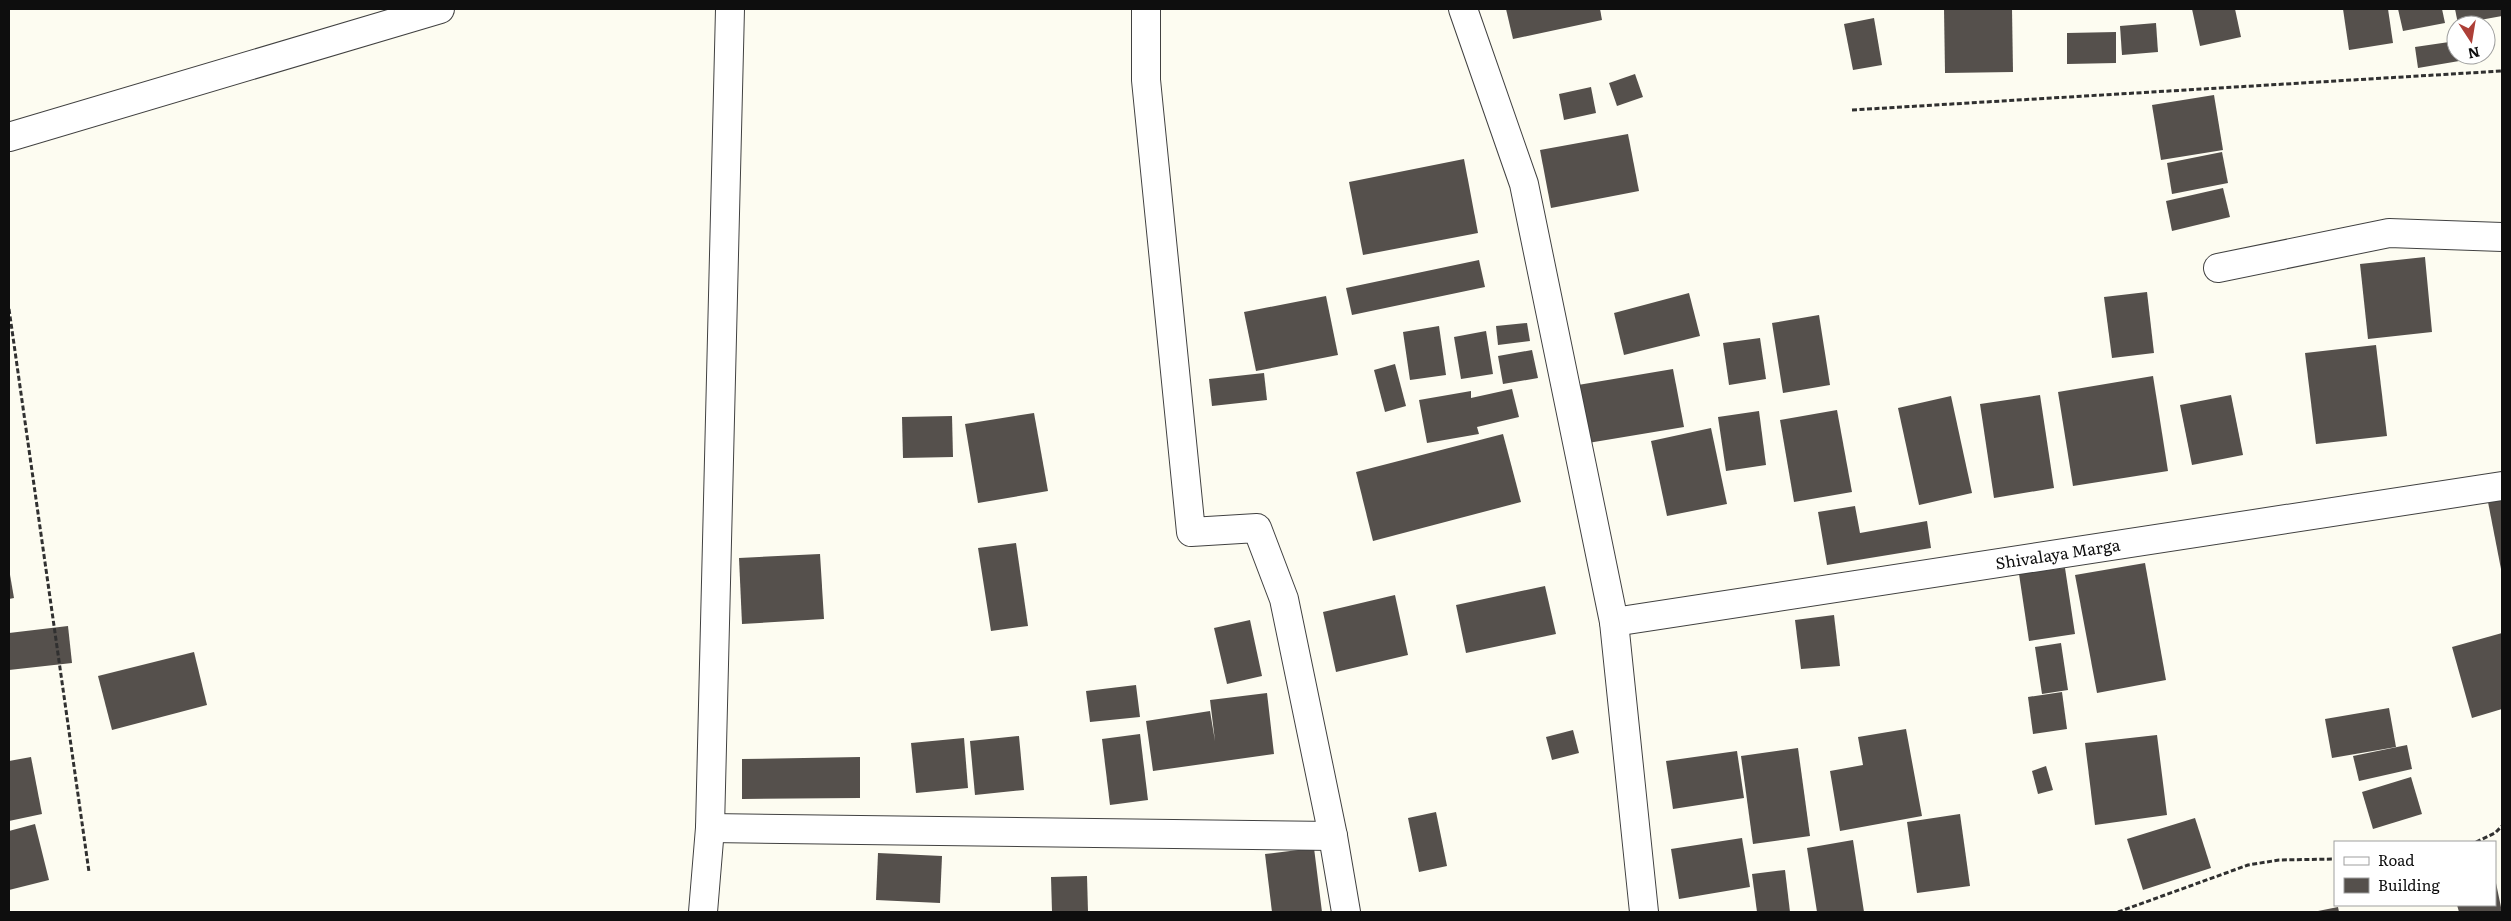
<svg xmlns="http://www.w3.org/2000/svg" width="2511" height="921" font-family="Literata,serif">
<rect width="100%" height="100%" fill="#fdfcf1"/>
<g fill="#55504c">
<path d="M1506 9H1600L1602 20 1513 39Z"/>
<path d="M1944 9H2012L2013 72 1945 73Z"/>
<path d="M2192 9H2235L2241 37 2200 46Z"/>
<path d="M2343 9H2388L2393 43 2349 50Z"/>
<path d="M2398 9H2442L2445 23 2403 31Z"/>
<path d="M2455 9H2502V16L2458 24Z"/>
<path d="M1874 18 1882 65 1853 70 1844 24Z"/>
<path d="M2156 23 2158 52 2122 55 2120 26Z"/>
<path d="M2116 32V63L2067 64V33Z"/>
<path d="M2456 41V55H2468L2471 59 2418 68 2415 47Z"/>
<path d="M1635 74 1643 97 1617 106 1609 83Z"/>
<path d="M1591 87 1596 113 1564 120 1559 94Z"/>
<path d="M2214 95 2223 150 2161 160 2152 105Z"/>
<path d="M1628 134 1639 191 1551 208 1540 150Z"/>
<path d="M2222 152 2228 183 2172 194 2167 163Z"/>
<path d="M1464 159 1478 233 1363 255 1349 182Z"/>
<path d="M2223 188 2230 217 2172 231 2166 201Z"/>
<path d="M2425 257 2432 332 2368 339 2360 264Z"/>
<path d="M1479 260 1485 287 1352 315 1346 288Z"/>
<path d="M2147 292 2154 353 2112 358 2104 297Z"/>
<path d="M1689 293 1700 336 1624 355 1614 313Z"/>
<path d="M1326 296 1338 355 1256 371 1244 312Z"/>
<path d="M1819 315 1830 385 1783 393 1772 323Z"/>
<path d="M1527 323 1530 341 1498 345 1496 326Z"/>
<path d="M1439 326 1446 375 1410 380 1403 332Z"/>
<path d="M1486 331 1493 374 1461 379 1454 337Z"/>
<path d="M1760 338 1766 379 1729 385 1723 343Z"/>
<path d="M2376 345 2387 436 2316 444 2305 353Z"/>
<path d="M1532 350 1538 378 1503 384 1498 356Z"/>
<path d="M1395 364 1406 406 1385 412 1374 370Z"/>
<path d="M1673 369 1684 427 1588 443 1578 385Z"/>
<path d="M1264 373 1267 400 1212 406 1209 379Z"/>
<path d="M2153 376 2168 471 2073 486 2058 392Z"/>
<path d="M1512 389 1519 417 1477 427 1479 434 1427 443 1419 400 1471 391V398Z"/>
<path d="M2040 395 2054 488 1994 498 1980 404Z"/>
<path d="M2231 395 2243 455 2192 465 2180 405Z"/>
<path d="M1951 396 1972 493 1919 505 1898 408Z"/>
<path d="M1837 410 1852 492 1794 502 1780 420Z"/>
<path d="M1759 411 1766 465 1726 471 1718 417Z"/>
<path d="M1034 413 1048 491 978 503 965 424Z"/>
<path d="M952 416 953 457 903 458 902 417Z"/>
<path d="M1711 428 1727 504 1667 516 1651 441Z"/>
<path d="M1503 434 1521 502 1373 541 1356 472Z"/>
<path d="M2502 500V568L2501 569 2488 502Z"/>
<path d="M1855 506 1860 533 1927 521 1931 548 1827 565 1818 512Z"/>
<path d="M1016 543 1028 626 991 631 978 548Z"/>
<path d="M820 554 824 619 742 624 739 558Z"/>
<path d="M2145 563 2166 680 2097 693 2075 575Z"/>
<path d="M2065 568 2075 634 2029 641 2019 574Z"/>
<path d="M9 569 14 598 9 599Z"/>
<path d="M1545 586 1556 634 1466 653 1456 605Z"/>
<path d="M1395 595 1408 655 1336 672 1323 612Z"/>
<path d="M1834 615 1840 666 1801 669 1795 620Z"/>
<path d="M1250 620 1262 676 1227 684 1214 628Z"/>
<path d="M68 626 72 663 9 670V633Z"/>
<path d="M2502 633V709L2472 718 2452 647Z"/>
<path d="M2061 643 2068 690 2042 694 2035 647Z"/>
<path d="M194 652 207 705 112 730 98 676Z"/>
<path d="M1136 685 1140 717 1090 722 1086 691Z"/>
<path d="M2062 692 2067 729 2033 734 2028 697Z"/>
<path d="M1267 693 1274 754 1153 771 1146 721 1210 711 1215 741 1210 700Z"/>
<path d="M2389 708 2396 747 2332 758 2325 719Z"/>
<path d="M1906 729 1922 816 1840 831 1830 771 1863 765 1858 737Z"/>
<path d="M1573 730 1579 753 1552 760 1546 737Z"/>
<path d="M1140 734 1148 800 1110 805 1102 739Z"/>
<path d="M2157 735 2167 815 2095 825 2085 743Z"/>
<path d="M1019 736 1024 790 975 795 970 741Z"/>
<path d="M964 738 968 788 916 793 911 743Z"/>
<path d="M2407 745 2412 769 2359 781 2353 756Z"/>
<path d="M1798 748 1810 836 1753 844 1741 756Z"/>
<path d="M1737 751 1744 798 1673 809 1666 761Z"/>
<path d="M31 757 42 814 9 821V761Z"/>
<path d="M860 757V798L742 799V759Z"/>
<path d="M2046 766 2053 790 2038 794 2032 771Z"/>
<path d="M2411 777 2422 814 2373 829 2362 792Z"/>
<path d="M1436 812 1447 866 1419 872 1408 818Z"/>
<path d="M1960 814 1970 886 1917 893 1907 822Z"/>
<path d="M2195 818 2211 868 2143 890 2127 839Z"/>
<path d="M35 824 49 880 9 890V831Z"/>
<path d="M1742 838 1750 887 1679 899 1671 849Z"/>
<path d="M1853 840 1864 912H1817L1807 848Z"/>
<path d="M1314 848 1322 912H1272L1265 854Z"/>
<path d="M878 853 942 856 940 903 876 900Z"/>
<path d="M1785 870 1790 912H1757L1752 874Z"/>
<path d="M1087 876 1088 912H1052L1051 877Z"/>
<path d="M2496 883 2502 912H2459L2457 905H2495Z"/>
<path d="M2338 907 2339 912H2318V911Z"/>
</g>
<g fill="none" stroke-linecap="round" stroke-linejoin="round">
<g stroke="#414141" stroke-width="30">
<g id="street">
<path d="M1146 9V80L1191 532 1257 528 1284 599 1333 836 1346 912"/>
<path d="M1463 9 1524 184 1614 622 1644 912"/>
<path d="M9 137 440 9"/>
<path d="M2218 268 2389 233 2502 237"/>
<path id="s1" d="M1614 622 2502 486"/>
<path d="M710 828 1333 836"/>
<path d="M703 912 710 828 730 9"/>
</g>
</g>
<g stroke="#303030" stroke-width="3" stroke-dasharray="5 2.5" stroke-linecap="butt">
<path d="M1852 110 2502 71"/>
<path d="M9 309 89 872"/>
<path d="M2476 842 2495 833 2502 826"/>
<path d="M2118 912 2248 865 2279 860 2335 859"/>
</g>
<use href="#street" stroke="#fff" stroke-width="28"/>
</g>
<g text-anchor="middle" stroke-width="5" stroke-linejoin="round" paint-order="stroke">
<g font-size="16" fill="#0e0e0e" stroke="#fff">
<text dy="6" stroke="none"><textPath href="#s1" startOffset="449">Shivalaya Marga</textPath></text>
</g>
</g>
<rect width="2511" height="921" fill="none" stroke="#0e0e0e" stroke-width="20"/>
<rect x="2334" y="841" width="162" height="65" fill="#ffffff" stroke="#9f9f9f"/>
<rect x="2344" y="857" width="25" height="8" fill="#ffffff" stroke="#9f9f9f"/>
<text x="2378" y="866" font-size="15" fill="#0e0e0e">Road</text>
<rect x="2344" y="878" width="25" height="15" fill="#55504c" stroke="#9f9f9f"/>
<text x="2378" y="891" font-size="15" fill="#0e0e0e">Building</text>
<g transform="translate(2471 40) rotate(168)"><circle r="24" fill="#ffffff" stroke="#9f9f9f"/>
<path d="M0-4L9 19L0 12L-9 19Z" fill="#ad3f37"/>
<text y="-8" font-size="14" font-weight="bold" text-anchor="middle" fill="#0e0e0e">N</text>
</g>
</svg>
